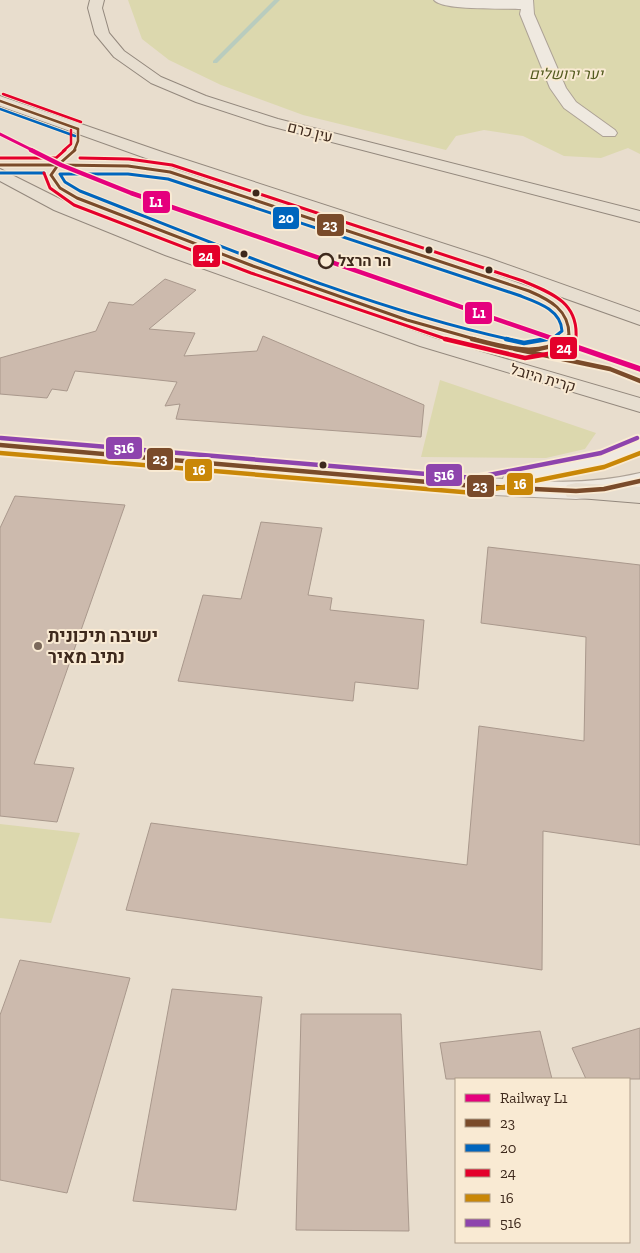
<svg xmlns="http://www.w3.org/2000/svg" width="640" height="1253" font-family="'Zilla Slab',Heebo,serif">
<rect width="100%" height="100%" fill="#e8ddcd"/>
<g fill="#dcd8ae">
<path d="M128 0H640V154L628 148 601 158 564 156 523 136 484 130 456 136 446 150 303 115 221 85 169 60 142 39Z"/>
<path d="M440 380 596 433 585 449 546 458 421 457Z"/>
<path d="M0 824 80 833 51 923 0 918Z"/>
</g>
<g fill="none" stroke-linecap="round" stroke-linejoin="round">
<path fill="#b9ccbe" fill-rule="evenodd" d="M274 0H280L217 63H213V61Z"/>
</g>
<g fill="#ccbaad" stroke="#a9988c">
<path d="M165 279 196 290 149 329 195 333 184 356 257 351 263 336 424 405 421 437 176 419 180 404 165 406 177 382 75 371 67 391 52 389 47 398 0 394V358L96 331 109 302 133 305Z"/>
<path d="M15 496 125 505 34 764 74 768 57 822 0 816V528Z"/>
<path d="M261 522 322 528 308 595 332 598 330 610 424 620 418 689 355 682 353 701 178 681 203 595 241 599Z"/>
<path d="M488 547 640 565V845L543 831 542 970 126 910 151 823 467 865 479 726 584 741 586 637 481 623Z"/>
<path d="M20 960 130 978 67 1193 0 1180V1015Z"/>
<path d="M172 989 262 997 236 1210 133 1201Z"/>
<path d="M301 1014H401L409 1231 296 1230Z"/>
<path d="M640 1028V1079H586L572 1048Z"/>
<path d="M540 1031 552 1079H446L440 1043Z"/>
</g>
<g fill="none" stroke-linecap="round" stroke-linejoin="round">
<g stroke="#ada296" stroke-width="2">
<g id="minor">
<path d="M434 0H533L534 14 566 88 576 102 615 130 617 133 615 136H603L564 108 550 88 520 14 521 9C505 8 443 11 434 0Z"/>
<path d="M0 438 503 479 505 472 598 453 640 438V454L603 468 538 481C574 483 605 481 640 473V489L604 497 576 499 474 494 0 452Z"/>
</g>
</g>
<g stroke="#93887d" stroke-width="2">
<g id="major">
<path d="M90 0H104L102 8 109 33 124 51 161 77 206 96 278 119 640 211V222L266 125 196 102 151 83 114 57 95 34 88 8Z"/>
<path d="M0 96 165 153 488 258 640 312V325L474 266 154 161 0 106Z"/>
<path d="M0 169 66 202 179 247 434 338 640 398V412L420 346 165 255 54 210 0 181Z"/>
<path d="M576 483 640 487V503L567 497 564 491 567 485Z"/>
</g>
</g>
<use href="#minor" fill="#efe9e0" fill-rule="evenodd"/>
<use href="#major" fill="#e7ded0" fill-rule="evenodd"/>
<g stroke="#f9ead3" stroke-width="4.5">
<g id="bus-1-far2">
<path d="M0 101 78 129"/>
<path d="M74 151 78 141V129"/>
</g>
</g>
<g stroke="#f9ead3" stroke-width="5.5">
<g id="bus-1-far1">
<path d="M0 165H58"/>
<path d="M58 165 75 150"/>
<path d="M478 340 407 320 253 266 77 198 60 188 51 175 58 165 128 166 170 172 529 291C550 300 569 310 569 335L562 340"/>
</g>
</g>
<g stroke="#f9ead3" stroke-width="8">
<g id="bus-1">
<path d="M472 339C502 346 537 359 564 339"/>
<path d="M515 349 610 369 640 381"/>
<path d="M0 445 474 486 576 491 604 489 640 481"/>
</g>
</g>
<g stroke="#f9ead3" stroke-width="4.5">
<path id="bus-2-far2" d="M0 109 75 136"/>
</g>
<g stroke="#f9ead3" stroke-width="5.5">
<g id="bus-2-far1">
<path d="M0 173H44"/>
<path d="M512 340C363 307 221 246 80 191L65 182 60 174H128L168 179 518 295C536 302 561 309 562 331L553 338 540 340"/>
</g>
</g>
<g stroke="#f9ead3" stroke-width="8">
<path id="bus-2" d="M506 339 524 343 547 339"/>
</g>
<g stroke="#f9ead3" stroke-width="4.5">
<g id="bus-3-far2">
<path d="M3 94 81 122"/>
<path d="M63 151 71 144V130"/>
</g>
</g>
<g stroke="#f9ead3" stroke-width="5.5">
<g id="bus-3-far1">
<path d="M0 158H56L65 150"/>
<path d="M80 158 129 159 172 165 523 281C551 293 578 302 576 337L572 340"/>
<path d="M44 173 50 188 74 205 251 273 449 340"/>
</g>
</g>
<g stroke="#f9ead3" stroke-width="8">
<path id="bus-3" d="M445 339 525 358 559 352 574 339"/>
</g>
<g stroke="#f9ead3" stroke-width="8">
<path id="bus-4" d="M0 453 474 493 604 467 640 453"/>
</g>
<g stroke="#f9ead3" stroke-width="8">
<path id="bus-5" d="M1 438 474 478 601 453 637 438"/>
</g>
<use href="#bus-1-far2" stroke="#7a4b2a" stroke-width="2.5"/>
<use href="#bus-1-far1" stroke="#7a4b2a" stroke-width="3"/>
<use href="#bus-1" stroke="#7a4b2a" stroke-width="4.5"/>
<use href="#bus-2-far2" stroke="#0065bd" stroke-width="2.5"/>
<use href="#bus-2-far1" stroke="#0065bd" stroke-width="3"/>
<use href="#bus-2" stroke="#0065bd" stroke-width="4.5"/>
<use href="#bus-3-far2" stroke="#e4002b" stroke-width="2.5"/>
<use href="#bus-3-far1" stroke="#e4002b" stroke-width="3"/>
<use href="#bus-3" stroke="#e4002b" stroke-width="4.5"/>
<use href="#bus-4" stroke="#c98707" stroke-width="4.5"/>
<use href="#bus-5" stroke="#8e44ad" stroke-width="4.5"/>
<g stroke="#f9ead3" stroke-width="5">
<path id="rail-1-far2" d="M0 134 34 151"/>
</g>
<g stroke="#f9ead3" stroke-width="7">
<path id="rail-1-far1" d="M31 150 61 165 131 193 557 340"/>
</g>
<g stroke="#f9ead3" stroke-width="9">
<path id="rail-1" d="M553 339 640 369"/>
</g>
<use href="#rail-1-far2" stroke="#e5007d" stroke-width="3"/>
<use href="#rail-1-far1" stroke="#e5007d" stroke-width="4.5"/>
<use href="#rail-1" stroke="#e5007d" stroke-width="5.5"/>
</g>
<g fill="#3e291c" stroke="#f9ead3" stroke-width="2">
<circle cx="256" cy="193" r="4.5"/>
<circle cx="429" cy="250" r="4.5"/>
<circle cx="244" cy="254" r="4.5"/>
<circle cx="489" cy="270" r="4.5"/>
<circle cx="323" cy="465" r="4.5"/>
</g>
<circle fill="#f9ead3" stroke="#3e291c" stroke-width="2.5" cx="326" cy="261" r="7"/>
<circle fill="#7a685a" stroke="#f9ead3" stroke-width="2" cx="38" cy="646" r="5"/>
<g text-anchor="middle" stroke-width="4" stroke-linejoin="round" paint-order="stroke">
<g font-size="15" font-style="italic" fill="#545c20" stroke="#f9ead3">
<text x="566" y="79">יער ירושלים</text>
</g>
<g font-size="15" fill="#3e291c" stroke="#f9ead3">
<text transform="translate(310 132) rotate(14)" y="5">עין כרם</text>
<text transform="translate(543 378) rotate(16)" y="5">קרית היובל</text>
</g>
<g font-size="15" font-weight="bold" fill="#3e291c" stroke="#f9ead3" text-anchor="start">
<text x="338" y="266">הר הרצל</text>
</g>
<g font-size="18" font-weight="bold" fill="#3e291c" stroke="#f9ead3" text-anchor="start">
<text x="48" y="642">ישיבה תיכונית<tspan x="48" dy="21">נתיב מאיר</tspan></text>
</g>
</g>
<g stroke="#f9ead3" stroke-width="2">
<rect x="142" y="190" width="29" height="24" rx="5" fill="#e5007d"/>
<rect x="272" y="206" width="28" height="24" rx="5" fill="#0065bd"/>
<rect x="316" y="213" width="29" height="24" rx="5" fill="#7a4b2a"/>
<rect x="192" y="244" width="29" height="24" rx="5" fill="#e4002b"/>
<rect x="464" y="301" width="29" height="24" rx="5" fill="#e5007d"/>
<rect x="549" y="336" width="29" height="24" rx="5" fill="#e4002b"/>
<rect x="105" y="436" width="38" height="24" rx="5" fill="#8e44ad"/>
<rect x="146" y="447" width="28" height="24" rx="5" fill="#7a4b2a"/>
<rect x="184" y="458" width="29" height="24" rx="5" fill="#c98707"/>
<rect x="425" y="463" width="38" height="24" rx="5" fill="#8e44ad"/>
<rect x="506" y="472" width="28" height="24" rx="5" fill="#c98707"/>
<rect x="466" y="474" width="29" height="24" rx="5" fill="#7a4b2a"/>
</g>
<g font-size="14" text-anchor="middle" font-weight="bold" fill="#fff">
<text x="156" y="207">L1</text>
<text x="286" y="223">20</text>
<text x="330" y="230">23</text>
<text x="206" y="261">24</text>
<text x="479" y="318">L1</text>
<text x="564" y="353">24</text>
<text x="124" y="453">516</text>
<text x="160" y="464">23</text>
<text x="199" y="475">16</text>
<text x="444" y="480">516</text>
<text x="520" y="489">16</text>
<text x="480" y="491">23</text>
</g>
<rect x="455" y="1078" width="175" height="165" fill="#f9ead3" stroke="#ae9d8a"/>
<rect x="465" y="1094" width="25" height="8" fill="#e5007d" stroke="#ae9d8a"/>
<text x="500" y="1103" font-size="15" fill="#3e291c">Railway L1</text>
<rect x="465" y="1119" width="25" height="8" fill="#7a4b2a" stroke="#ae9d8a"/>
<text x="500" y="1128" font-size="15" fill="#3e291c">23</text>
<rect x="465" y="1144" width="25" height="8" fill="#0065bd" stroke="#ae9d8a"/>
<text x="500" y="1153" font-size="15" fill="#3e291c">20</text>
<rect x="465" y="1169" width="25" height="8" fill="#e4002b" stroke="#ae9d8a"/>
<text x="500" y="1178" font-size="15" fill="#3e291c">24</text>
<rect x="465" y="1194" width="25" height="8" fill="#c98707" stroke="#ae9d8a"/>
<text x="500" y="1203" font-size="15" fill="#3e291c">16</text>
<rect x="465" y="1219" width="25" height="8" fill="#8e44ad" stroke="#ae9d8a"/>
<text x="500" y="1228" font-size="15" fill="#3e291c">516</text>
</svg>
